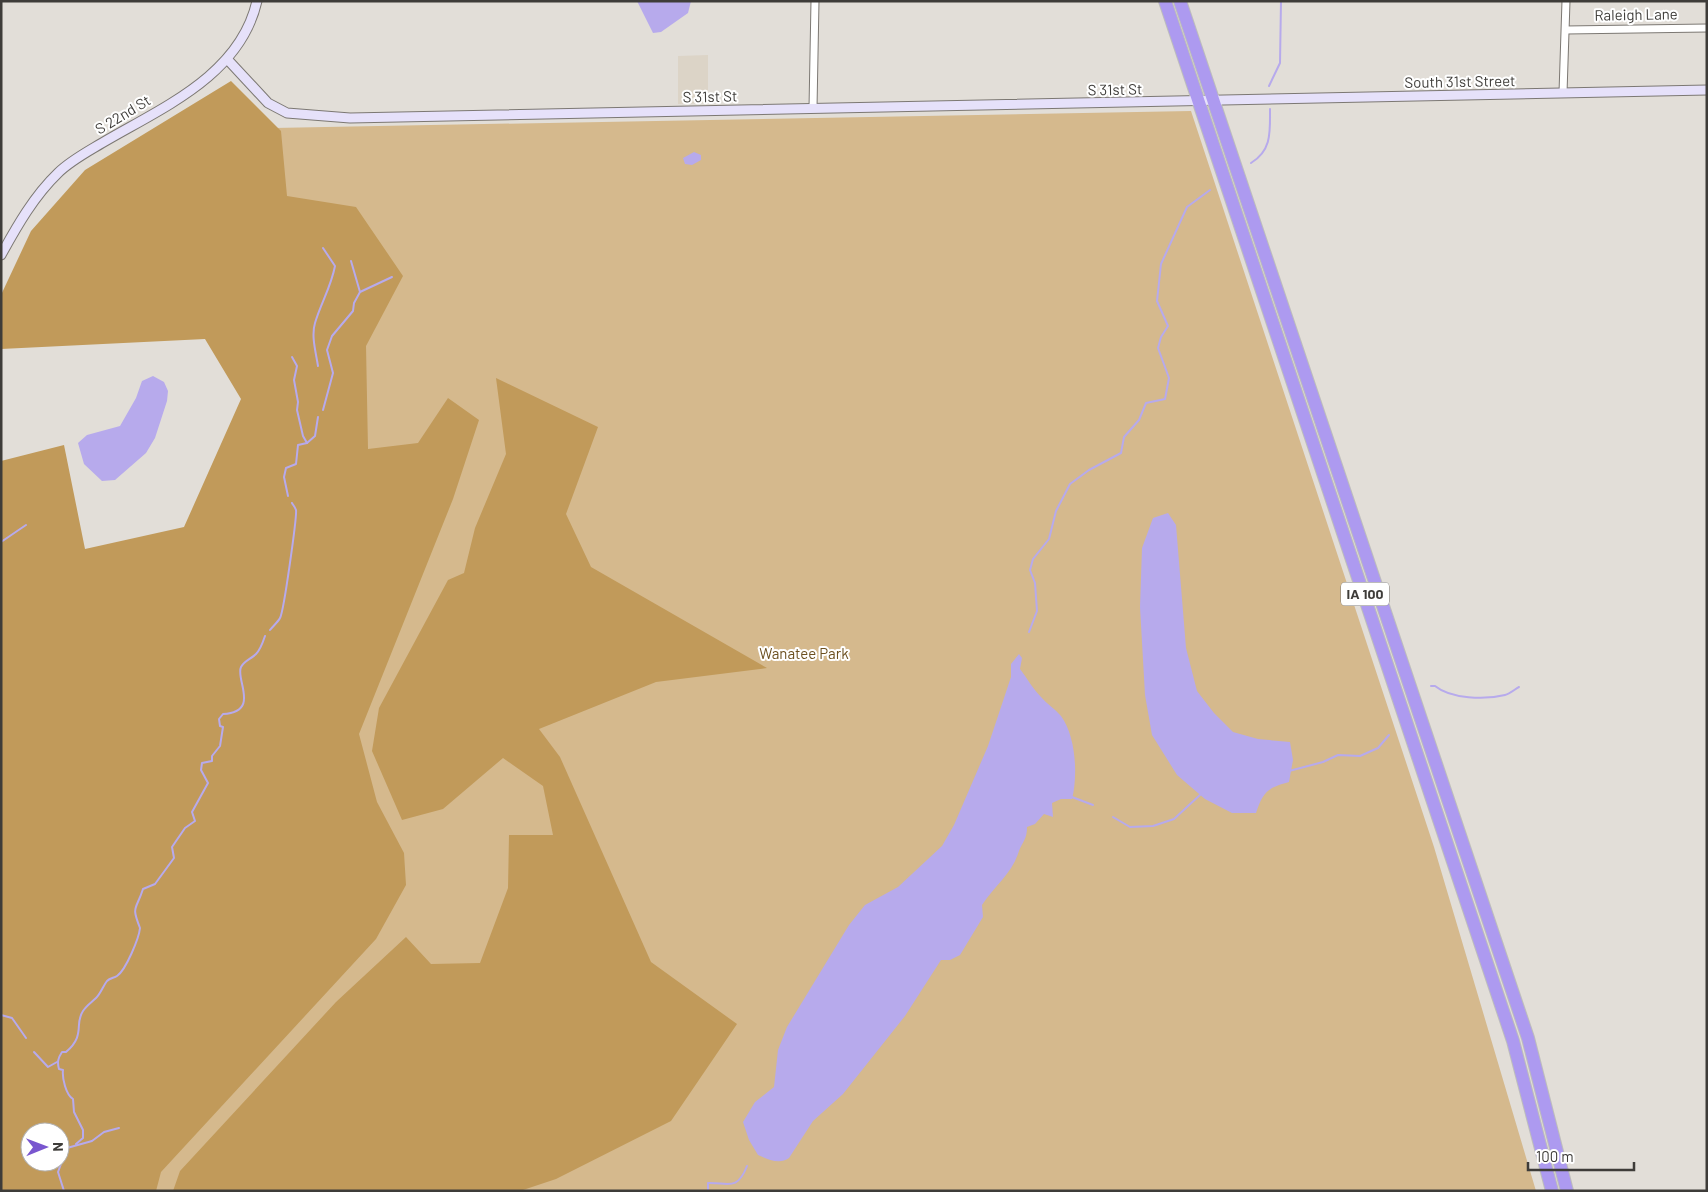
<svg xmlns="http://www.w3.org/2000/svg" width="1708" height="1192" font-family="Barlow,sans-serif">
<rect width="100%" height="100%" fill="#e2ded8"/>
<path fill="#dcd4c7" d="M708 55V103L678 104V56Z"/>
<path fill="#d5b98d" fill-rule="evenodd" d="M1191 111 1434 847 1536 1191H1V559L277 554 273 128ZM30 1132H60V1162H30Z"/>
<g fill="#c19a5a" fill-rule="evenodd">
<path d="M231 81 281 131 287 196 356 207 403 276 366 346 368 449 418 443 448 398 479 420 453 499 359 734 377 802 404 853 406 885 376 939 161 1172 156 1191H1V461L64 445 85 549 184 527 241 399 205 339 1 349V295L31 231 85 170ZM30 1132H60V1162H30Z"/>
<path d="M496 378 598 427 566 514 591 567 767 668 656 682 539 729 560 757 651 962 737 1024 671 1121 556 1179 520 1191H173L180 1171 336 1002 406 937 431 964 480 963 508 888 509 835H553L543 786 503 758 443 809 402 820 372 751 379 708 448 580 464 573 475 528 506 454Z"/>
</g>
<g fill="#b7aaec">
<path d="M637 1H691L688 13 661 32 653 33Z"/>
<path d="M694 152 701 155V160L692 165 685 164 683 158Z"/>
<path d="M153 376 164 382 168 391 167 401 155 438 146 453 115 480 102 481 84 464 78 443 87 435 120 426 136 398 142 381Z"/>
<path d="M1168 513 1176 525 1186 648 1197 691 1214 713 1233 732 1258 739 1290 742 1293 760 1289 782C1267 788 1263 792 1256 813H1232L1205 799 1177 775 1152 735 1145 695 1140 607 1142 548 1153 518Z"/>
<path d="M1019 654 1022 658 1020 669C1027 678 1033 689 1041 697 1047 704 1055 709 1061 716 1076 736 1078 776 1072 799H1061L1052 803 1053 817 1044 814 1035 824 1027 827C1027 839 1023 841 1019 851 1012 874 995 885 982 905L983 917 960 955 950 960H941L905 1016 843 1094 813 1121 789 1158C779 1165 768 1159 758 1155L749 1140 743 1122 755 1102 774 1087 778 1050 787 1027 849 925 865 905 898 887 942 846 954 825 988 746 1011 677V664Z"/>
</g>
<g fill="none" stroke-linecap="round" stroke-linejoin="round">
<g stroke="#b7aaec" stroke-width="2">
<path d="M1269 86 1280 63 1281 1"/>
<path d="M1251 163C1272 150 1270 132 1270 109"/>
<path d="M351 261 360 292"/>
<path d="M292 357 297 366 294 380 298 402 297 410 303 436 307 443"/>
<path d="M318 366C316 353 311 336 315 323 321 303 331 287 335 266L323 248"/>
<path d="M323 410 333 373 327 350 332 336 353 311 354 303 360 292 392 277"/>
<path d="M288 496 284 477 286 468 296 464 298 445 307 443 315 436 318 417"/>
<path d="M1 542 26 525"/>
<path d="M270 630C273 626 278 622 280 618 284 611 297 516 296 510 295 507 293 505 292 503"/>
<path d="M1029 632 1037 611 1035 583 1030 570 1033 559 1049 539 1056 511 1070 484 1089 470 1121 453 1124 437 1139 420 1146 403 1165 399 1169 378 1158 348 1161 337 1168 326 1157 301 1161 264 1187 207 1210 190"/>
<path d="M1431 686H1435C1451 699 1485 700 1505 695 1510 694 1515 689 1519 687"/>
<path d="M1289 771 1323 762 1338 755 1360 756 1378 748 1389 735"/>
<path d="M1072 797 1093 805"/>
<path d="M1113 817 1130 827 1153 826 1174 819 1201 794"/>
<path d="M1 1015 12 1018 26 1038"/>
<path d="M34 1052 48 1067 57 1062"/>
<path d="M76 1144 83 1138V1130L74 1112 73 1099C66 1095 62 1078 63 1070L59 1069C57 1062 58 1058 62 1052H66C86 1035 74 1024 83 1011 87 1005 92 1002 96 998 101 993 103 986 107 981 110 978 114 978 117 976 126 970 139 938 140 928 131 905 136 911 143 889L155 884 174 858 172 847 185 828 195 821 192 812 208 783 201 770 202 763 212 761V756L220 746 223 727 220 726 219 719 223 714C261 712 235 679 241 667 244 661 251 659 256 654 260 650 263 642 265 636"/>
<path d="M64 1191 58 1172 67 1148 92 1141 104 1132 119 1128"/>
<path d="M708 1191V1183C727 1182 737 1192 747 1166"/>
</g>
<g stroke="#7c7873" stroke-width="9">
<g id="street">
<path d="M1566 30 1707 28"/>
<path d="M1563 93 1566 1"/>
<path d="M813 108 815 1"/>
</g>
</g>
<g stroke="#7c7873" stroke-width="11">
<g id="secondary">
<path d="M228 60 268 103 287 113 350 118 1707 90"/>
<path d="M1 255C17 226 34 196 58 173 70 161 87 152 102 143 161 108 240 76 257 1"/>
</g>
</g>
<g stroke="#bdbdbc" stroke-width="14">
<g id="highway">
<path d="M1165 1 1513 1041 1552 1191"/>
<path d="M1180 1 1528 1038 1567 1191"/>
</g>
</g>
<use href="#street" stroke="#fff" stroke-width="7"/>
<use href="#secondary" stroke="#e6e1fa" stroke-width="9"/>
<use href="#highway" stroke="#ad9af0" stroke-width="12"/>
</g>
<g text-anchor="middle" stroke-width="4" stroke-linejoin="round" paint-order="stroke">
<rect fill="#fff" stroke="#787674" stroke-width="1" x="1341" y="582.5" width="48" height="23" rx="4"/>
<g font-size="14" font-weight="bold" fill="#3e3c39">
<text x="1365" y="599">IA 100</text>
</g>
<g font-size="15" fill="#3e3c39" stroke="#fff">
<text transform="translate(1636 15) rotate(-1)" y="5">Raleigh Lane</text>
<text transform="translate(1460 82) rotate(-1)" y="5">South 31st Street</text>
<text transform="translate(1115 90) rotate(-1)" y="5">S 31st St</text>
<text transform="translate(710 97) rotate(-1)" y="5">S 31st St</text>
<text transform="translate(123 115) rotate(-31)" y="5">S 22nd St</text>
</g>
<g font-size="15" fill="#6c5020" stroke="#fff">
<text x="804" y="659">Wanatee Park</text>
</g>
</g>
<rect width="1708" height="1192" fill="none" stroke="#3e3c39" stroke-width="5"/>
<g transform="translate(45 1147) rotate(89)"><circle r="24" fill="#ffffff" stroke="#b2b1b0"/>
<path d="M0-4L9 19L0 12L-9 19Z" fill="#7956cf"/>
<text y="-8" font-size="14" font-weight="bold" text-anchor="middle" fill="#3e3c39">N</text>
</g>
<path d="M1528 1162v8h106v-8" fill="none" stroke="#3e3c39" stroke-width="2.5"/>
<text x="1536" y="1162" font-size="15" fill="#3e3c39" stroke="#ffffff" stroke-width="4" paint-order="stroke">100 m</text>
</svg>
